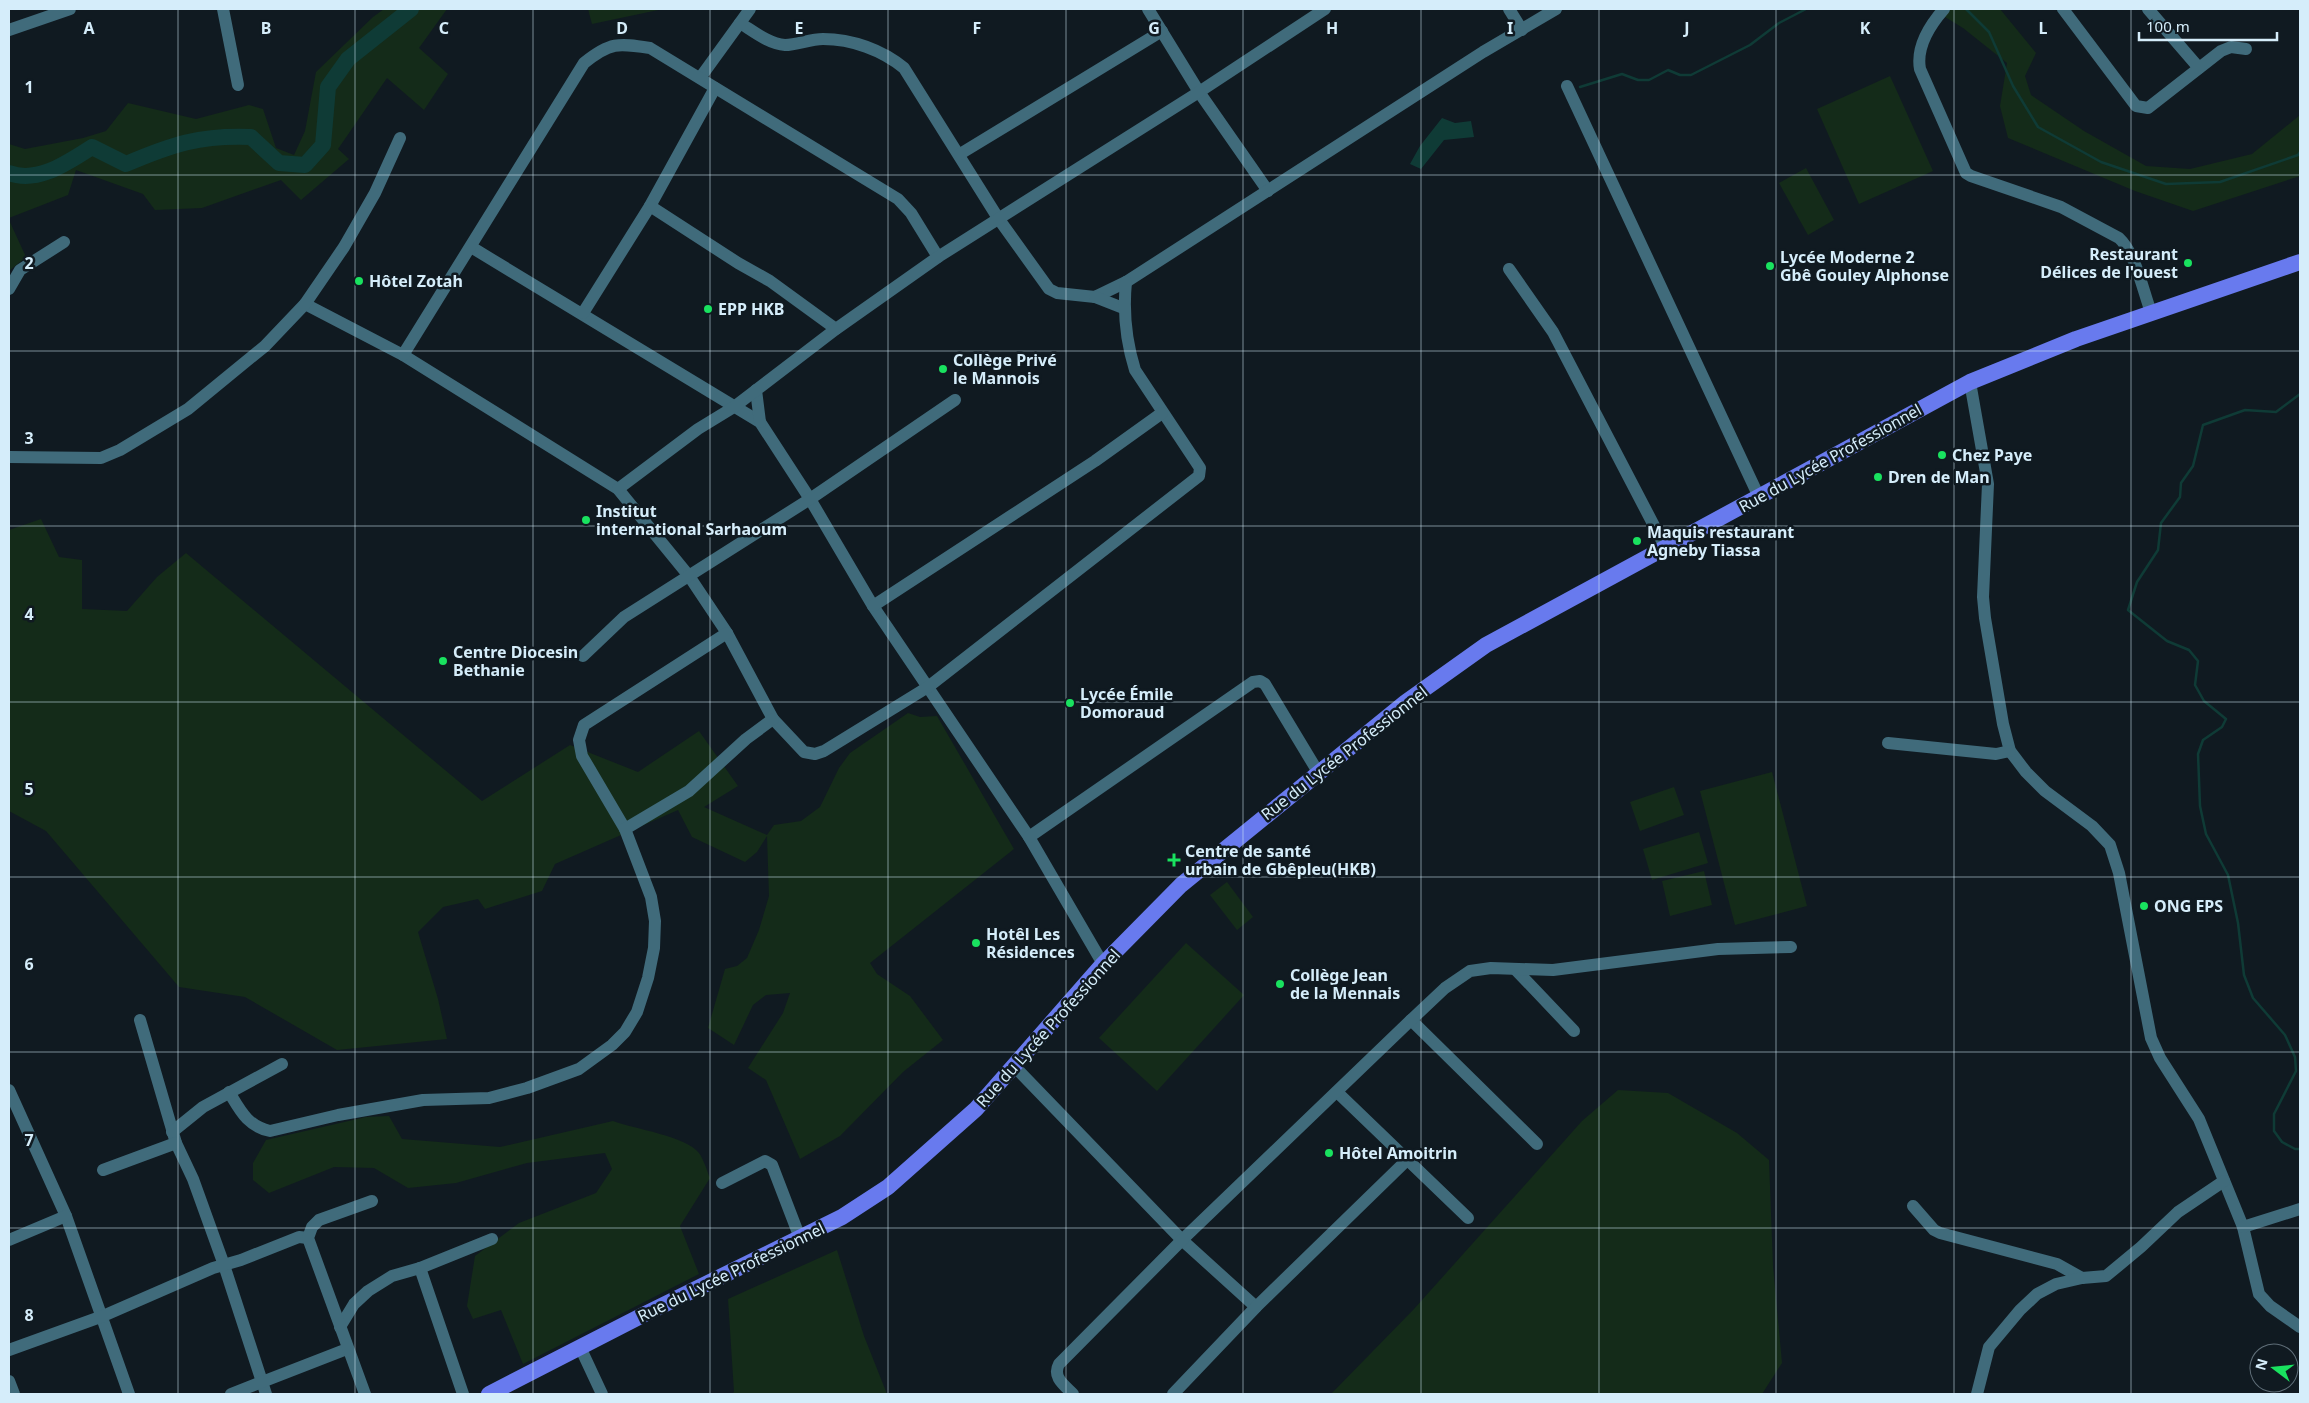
<svg xmlns="http://www.w3.org/2000/svg" width="2309" height="1403" font-family="'Noto Sans',sans-serif">
<rect width="100%" height="100%" fill="#101a21"/>
<g fill="#142b19">
<path d="M384 9H447L419 48 448 74 424 110 387 78 338 149 349 159 301 200 281 180 202 208 155 210 143 194 76 170 68 195 9 218V144L25 149 83 138 106 131 128 103 196 119 249 105 263 109 276 148 294 155 305 131 316 72 373 17Z"/>
<path d="M588 9H663L592 24Z"/>
<path d="M1932 9H2000L2036 53 2025 76 2031 95 2084 131 2146 166 2190 169 2252 154 2300 115V176L2193 211 2135 191 2008 138 2000 106 2007 63 1963 28Z"/>
<path d="M1890 76 1933 171 1859 204 1817 109Z"/>
<path d="M1806 168 1834 220 1808 235 1779 183Z"/>
<path d="M9 220 26 257 9 271Z"/>
<path d="M41 519 59 557 82 560V609L127 611 157 577 186 553 482 801 570 745 638 772 699 731 738 786 704 807 767 835 774 825 801 821 820 807 839 768 850 753 908 713 920 717 937 716 1014 849 870 963 877 974 910 996 943 1040 903 1072 840 1136 800 1159 766 1080 748 1068 783 1013 790 993 766 995 753 1005 734 1045 708 1028 725 969 737 966 747 958 759 930 769 896 767 836 757 852 745 862 692 837 678 810 555 864 542 891 485 909 478 899 443 907 418 932 438 999 447 1039 337 1050 245 997 179 987 46 831 9 811V530Z"/>
<path d="M1772 772 1807 906 1735 925 1700 791Z"/>
<path d="M1674 787 1684 815 1640 831 1630 802Z"/>
<path d="M1699 832 1708 863 1652 880 1643 849Z"/>
<path d="M1704 871 1712 905 1670 916 1662 881Z"/>
<path d="M1227 882 1253 917 1237 930 1210 895Z"/>
<path d="M1186 943 1244 995 1157 1091 1099 1038Z"/>
<path d="M1618 1090 1668 1093 1737 1133 1769 1160 1773 1266 1782 1363 1762 1394H1331L1414 1309 1582 1121Z"/>
<path d="M389 1116 402 1139 500 1147 613 1121C634 1129 686 1136 699 1153 704 1160 707 1171 710 1178L680 1226 699 1274 523 1364 501 1310 473 1319 467 1306 475 1256 519 1223 596 1193 612 1169 605 1153 527 1163 456 1183 408 1188 374 1168 334 1167 269 1193 253 1180V1163L266 1140 366 1117Z"/>
<path d="M837 1250 864 1336 887 1394H732L734 1392 728 1299Z"/>
</g>
<path fill="#0f3b36" d="M1442 118 1455 123 1471 121 1474 137 1444 140 1421 169 1410 164 1420 146Z"/>
<g fill="none" stroke-linecap="round" stroke-linejoin="round">
<g stroke="#0f3b36" stroke-width="2.5">
<path d="M1966 9 1989 32 2013 86 2038 127 2101 162 2166 184 2220 182 2298 155 2300 152"/>
<path d="M1580 87 1622 74 1638 80H1649L1668 70 1680 75H1691L1750 45 1779 23 1806 9"/>
<path d="M2300 394 2276 412 2245 410 2203 425 2193 466 2181 483 2180 497 2161 523 2158 550 2137 582 2128 610 2167 641 2189 650 2198 661 2195 685 2204 701 2226 719 2222 727 2203 740 2198 754 2200 806 2206 834 2228 875 2238 923 2244 975 2253 998 2285 1035 2295 1057 2296 1071 2274 1114V1131L2282 1142 2295 1149H2300"/>
</g>
<path stroke="#0f3b36" stroke-width="16" d="M9 173C38 184 68 162 92 147L126 164C173 144 200 135 251 137L279 163 305 165 323 145 328 87 348 59 411 9"/>
<g stroke="#406b7b" stroke-width="12">
<path d="M223 9 238 85"/>
<path d="M1148 9 1199 92 1268 191"/>
<path d="M1509 9 1522 30"/>
<path d="M1944 9C1930 25 1916 47 1920 69L1966 173 1971 176 2061 207 2119 238C2136 254 2143 291 2151 312"/>
<path d="M2063 9 2136 106 2148 108 2221 51 2231 47 2246 49"/>
<path d="M2148 9 2199 68"/>
<path d="M740 23C753 31 769 44 785 45 797 45 810 39 823 39 852 39 882 50 904 68L998 218 1049 289 1057 293 1095 297 1126 282 1483 52 1556 9"/>
<path d="M9 30 70 9"/>
<path d="M700 78 750 9"/>
<path d="M1567 86 1759 497"/>
<path d="M960 154 1162 31"/>
<path d="M650 206 715 88"/>
<path d="M471 247 760 422 810 499 873 606 1029 837 1103 964"/>
<path d="M1509 269 1553 332 1662 541 1669 547"/>
<path d="M9 289 20 270 64 242"/>
<path d="M1095 297 1123 308"/>
<path d="M305 304 403 355 618 489 689 576 727 633 773 719 804 752 815 754 824 751 928 687 1199 476 1200 468 1135 370C1126 341 1123 312 1126 282"/>
<path d="M583 313 650 206 738 263 770 281 836 329"/>
<path d="M403 355 584 63C610 42 618 43 650 48L898 199 911 213 938 257"/>
<path d="M1970 382 1988 484 1983 597 1985 618 2003 724 2010 751 2026 772 2045 791 2092 826 2110 845 2119 873 2151 1038 2160 1058 2199 1119 2243 1227 2259 1294 2270 1306 2300 1327"/>
<path d="M756 390 760 422"/>
<path d="M9 457 101 458 120 450 188 409 265 346 305 304 344 247 375 193 400 138"/>
<path d="M618 489 698 429 734 407 836 329 938 257 1199 92 1325 9"/>
<path d="M873 606 1095 461 1162 413"/>
<path d="M583 656 624 617 810 499 955 400"/>
<path d="M1888 743 1996 754 2010 751"/>
<path d="M625 829 582 756 579 740 584 725 727 633"/>
<path d="M1029 837 1253 682 1260 681 1265 684 1318 772"/>
<path d="M1516 970 1574 1031"/>
<path d="M140 1020 176 1143 193 1179 224 1265 266 1394"/>
<path d="M1411 1020 1537 1144"/>
<path d="M1014 1066 1182 1240 1256 1307"/>
<path d="M9 1090 66 1216 129 1394"/>
<path d="M229 1092C240 1110 247 1126 270 1131L338 1115 423 1100 489 1098 527 1088 579 1069 612 1045 625 1032 637 1012 648 978 654 948 655 921 651 897 625 829 689 791 746 739 773 719"/>
<path d="M1337 1092 1468 1218"/>
<path d="M172 1132 203 1107 282 1064"/>
<path d="M103 1170 176 1143"/>
<path d="M722 1183 765 1161 772 1165 800 1238"/>
<path d="M1913 1206 1934 1230 1940 1233 2057 1264 2082 1278"/>
<path d="M2243 1227 2300 1209"/>
<path d="M9 1240 66 1216"/>
<path d="M420 1268 463 1394"/>
<path d="M340 1327 354 1304 368 1291 392 1276 420 1268 492 1239"/>
<path d="M580 1347 602 1394"/>
<path d="M9 1350 103 1316 213 1268 241 1260 299 1237 308 1238"/>
<path d="M9 1381 14 1394"/>
<path d="M231 1394 347 1349"/>
<path d="M365 1394 308 1238 312 1227 319 1220 372 1201"/>
<path d="M1073 1394C1064 1385 1052 1377 1059 1364L1182 1240 1411 1020 1445 988 1470 971 1491 968 1553 970 1718 949 1791 947"/>
<path d="M1173 1394 1256 1307 1406 1161"/>
<path d="M1977 1394 1989 1347 2020 1310 2037 1294 2056 1284 2082 1278 2106 1276 2141 1247 2178 1212 2224 1181"/>
</g>
<path stroke="#687aee" stroke-width="16" d="M489 1394 643 1315 842 1217 888 1187 976 1109 1103 964 1181 885 1406 702 1486 645 1970 382 2076 339 2300 262"/>
</g>
<path fill="none" stroke="#d5edfa" stroke-width="1" stroke-opacity="0.55" d="M178 9V1394M355 9V1394M533 9V1394M710 9V1394M888 9V1394M1066 9V1394M1243 9V1394M1421 9V1394M1599 9V1394M1776 9V1394M1954 9V1394M2131 9V1394M9 175H2300M9 351H2300M9 526H2300M9 702H2300M9 877H2300M9 1052H2300M9 1228H2300"/>
<g fill="#19e25f" stroke="#101a21" stroke-width="2">
<circle cx="2188" cy="263" r="5"/>
<circle cx="1770" cy="266" r="5"/>
<circle cx="359" cy="281" r="5"/>
<circle cx="708" cy="309" r="5"/>
<circle cx="943" cy="369" r="5"/>
<circle cx="1942" cy="455" r="5"/>
<circle cx="1878" cy="477" r="5"/>
<circle cx="586" cy="520" r="5"/>
<circle cx="1637" cy="541" r="5"/>
<circle cx="443" cy="661" r="5"/>
<circle cx="1070" cy="703" r="5"/>
<path d="M1171.5 852.5h5v5h5v5h-5v5h-5v-5h-5v-5h5z"/>
<circle cx="2144" cy="906" r="5"/>
<circle cx="976" cy="943" r="5"/>
<circle cx="1280" cy="984" r="5"/>
<circle cx="1329" cy="1153" r="5"/>
</g>
<g text-anchor="middle" stroke-width="5" stroke-linejoin="round" paint-order="stroke">
<g font-size="16" font-weight="bold" fill="#d5edfa" stroke="#101a21" text-anchor="start">
<text x="2178" y="260" text-anchor="end">Restaurant<tspan x="2178" dy="18">Délices de l'ouest</tspan></text>
<text x="1780" y="263">Lycée Moderne 2<tspan x="1780" dy="18">Gbê Gouley Alphonse</tspan></text>
<text x="369" y="287">Hôtel Zotah</text>
<text x="718" y="315">EPP HKB</text>
<text x="953" y="366">Collège Privé<tspan x="953" dy="18">le Mannois</tspan></text>
<text x="1952" y="461">Chez Paye</text>
<text x="1888" y="483">Dren de Man</text>
<text x="596" y="517">Institut<tspan x="596" dy="18">international Sarhaoum</tspan></text>
<text x="1647" y="538">Maquis restaurant<tspan x="1647" dy="18">Agneby Tiassa</tspan></text>
<text x="453" y="658">Centre Diocesin<tspan x="453" dy="18">Bethanie</tspan></text>
<text x="1080" y="700">Lycée Émile<tspan x="1080" dy="18">Domoraud</tspan></text>
<text x="1185" y="857">Centre de santé<tspan x="1185" dy="18">urbain de Gbêpleu(HKB)</tspan></text>
<text x="2154" y="912">ONG EPS</text>
<text x="986" y="940">Hotêl Les<tspan x="986" dy="18">Résidences</tspan></text>
<text x="1290" y="981">Collège Jean<tspan x="1290" dy="18">de la Mennais</tspan></text>
<text x="1339" y="1159">Hôtel Amoitrin</text>
</g>
<g font-size="16" fill="#d5edfa" stroke="#101a21">
<text transform="translate(1830 458) rotate(-29)" y="6">Rue du Lycée Professionnel</text>
<text transform="translate(1344 753) rotate(-38)" y="6">Rue du Lycée Professionnel</text>
<text transform="translate(1048 1028) rotate(-48)" y="6">Rue du Lycée Professionnel</text>
<text transform="translate(731 1272) rotate(-26)" y="6">Rue du Lycée Professionnel</text>
</g>
</g>
<g font-size="16" text-anchor="middle" font-weight="bold" fill="#d5edfa" stroke="#101a21" stroke-width="5" stroke-linejoin="round" paint-order="stroke">
<text x="89" y="34">A</text>
<text x="266" y="34">B</text>
<text x="444" y="34">C</text>
<text x="622" y="34">D</text>
<text x="799" y="34">E</text>
<text x="977" y="34">F</text>
<text x="1154" y="34">G</text>
<text x="1332" y="34">H</text>
<text x="1510" y="34">I</text>
<text x="1687" y="34">J</text>
<text x="1865" y="34">K</text>
<text x="2043" y="34">L</text>
<text x="29" y="93">1</text>
<text x="29" y="269">2</text>
<text x="29" y="444">3</text>
<text x="29" y="620">4</text>
<text x="29" y="795">5</text>
<text x="29" y="970">6</text>
<text x="29" y="1146">7</text>
<text x="29" y="1321">8</text>
</g>
<rect width="2309" height="1403" fill="none" stroke="#d5edfa" stroke-width="20"/>
<g transform="translate(2274 1368) rotate(286)"><circle r="24" fill="#101a21" stroke="#5f6e78"/>
<path d="M0-4L9 19L0 12L-9 19Z" fill="#19e25f"/>
<text y="-8" font-size="14" font-weight="bold" text-anchor="middle" fill="#d5edfa">N</text>
</g>
<path d="M2139 32v8h138v-8" fill="none" stroke="#d5edfa" stroke-width="2.5"/>
<text x="2146" y="32" font-size="15" fill="#d5edfa" stroke="#101a21" stroke-width="4" paint-order="stroke">100 m</text>
</svg>
